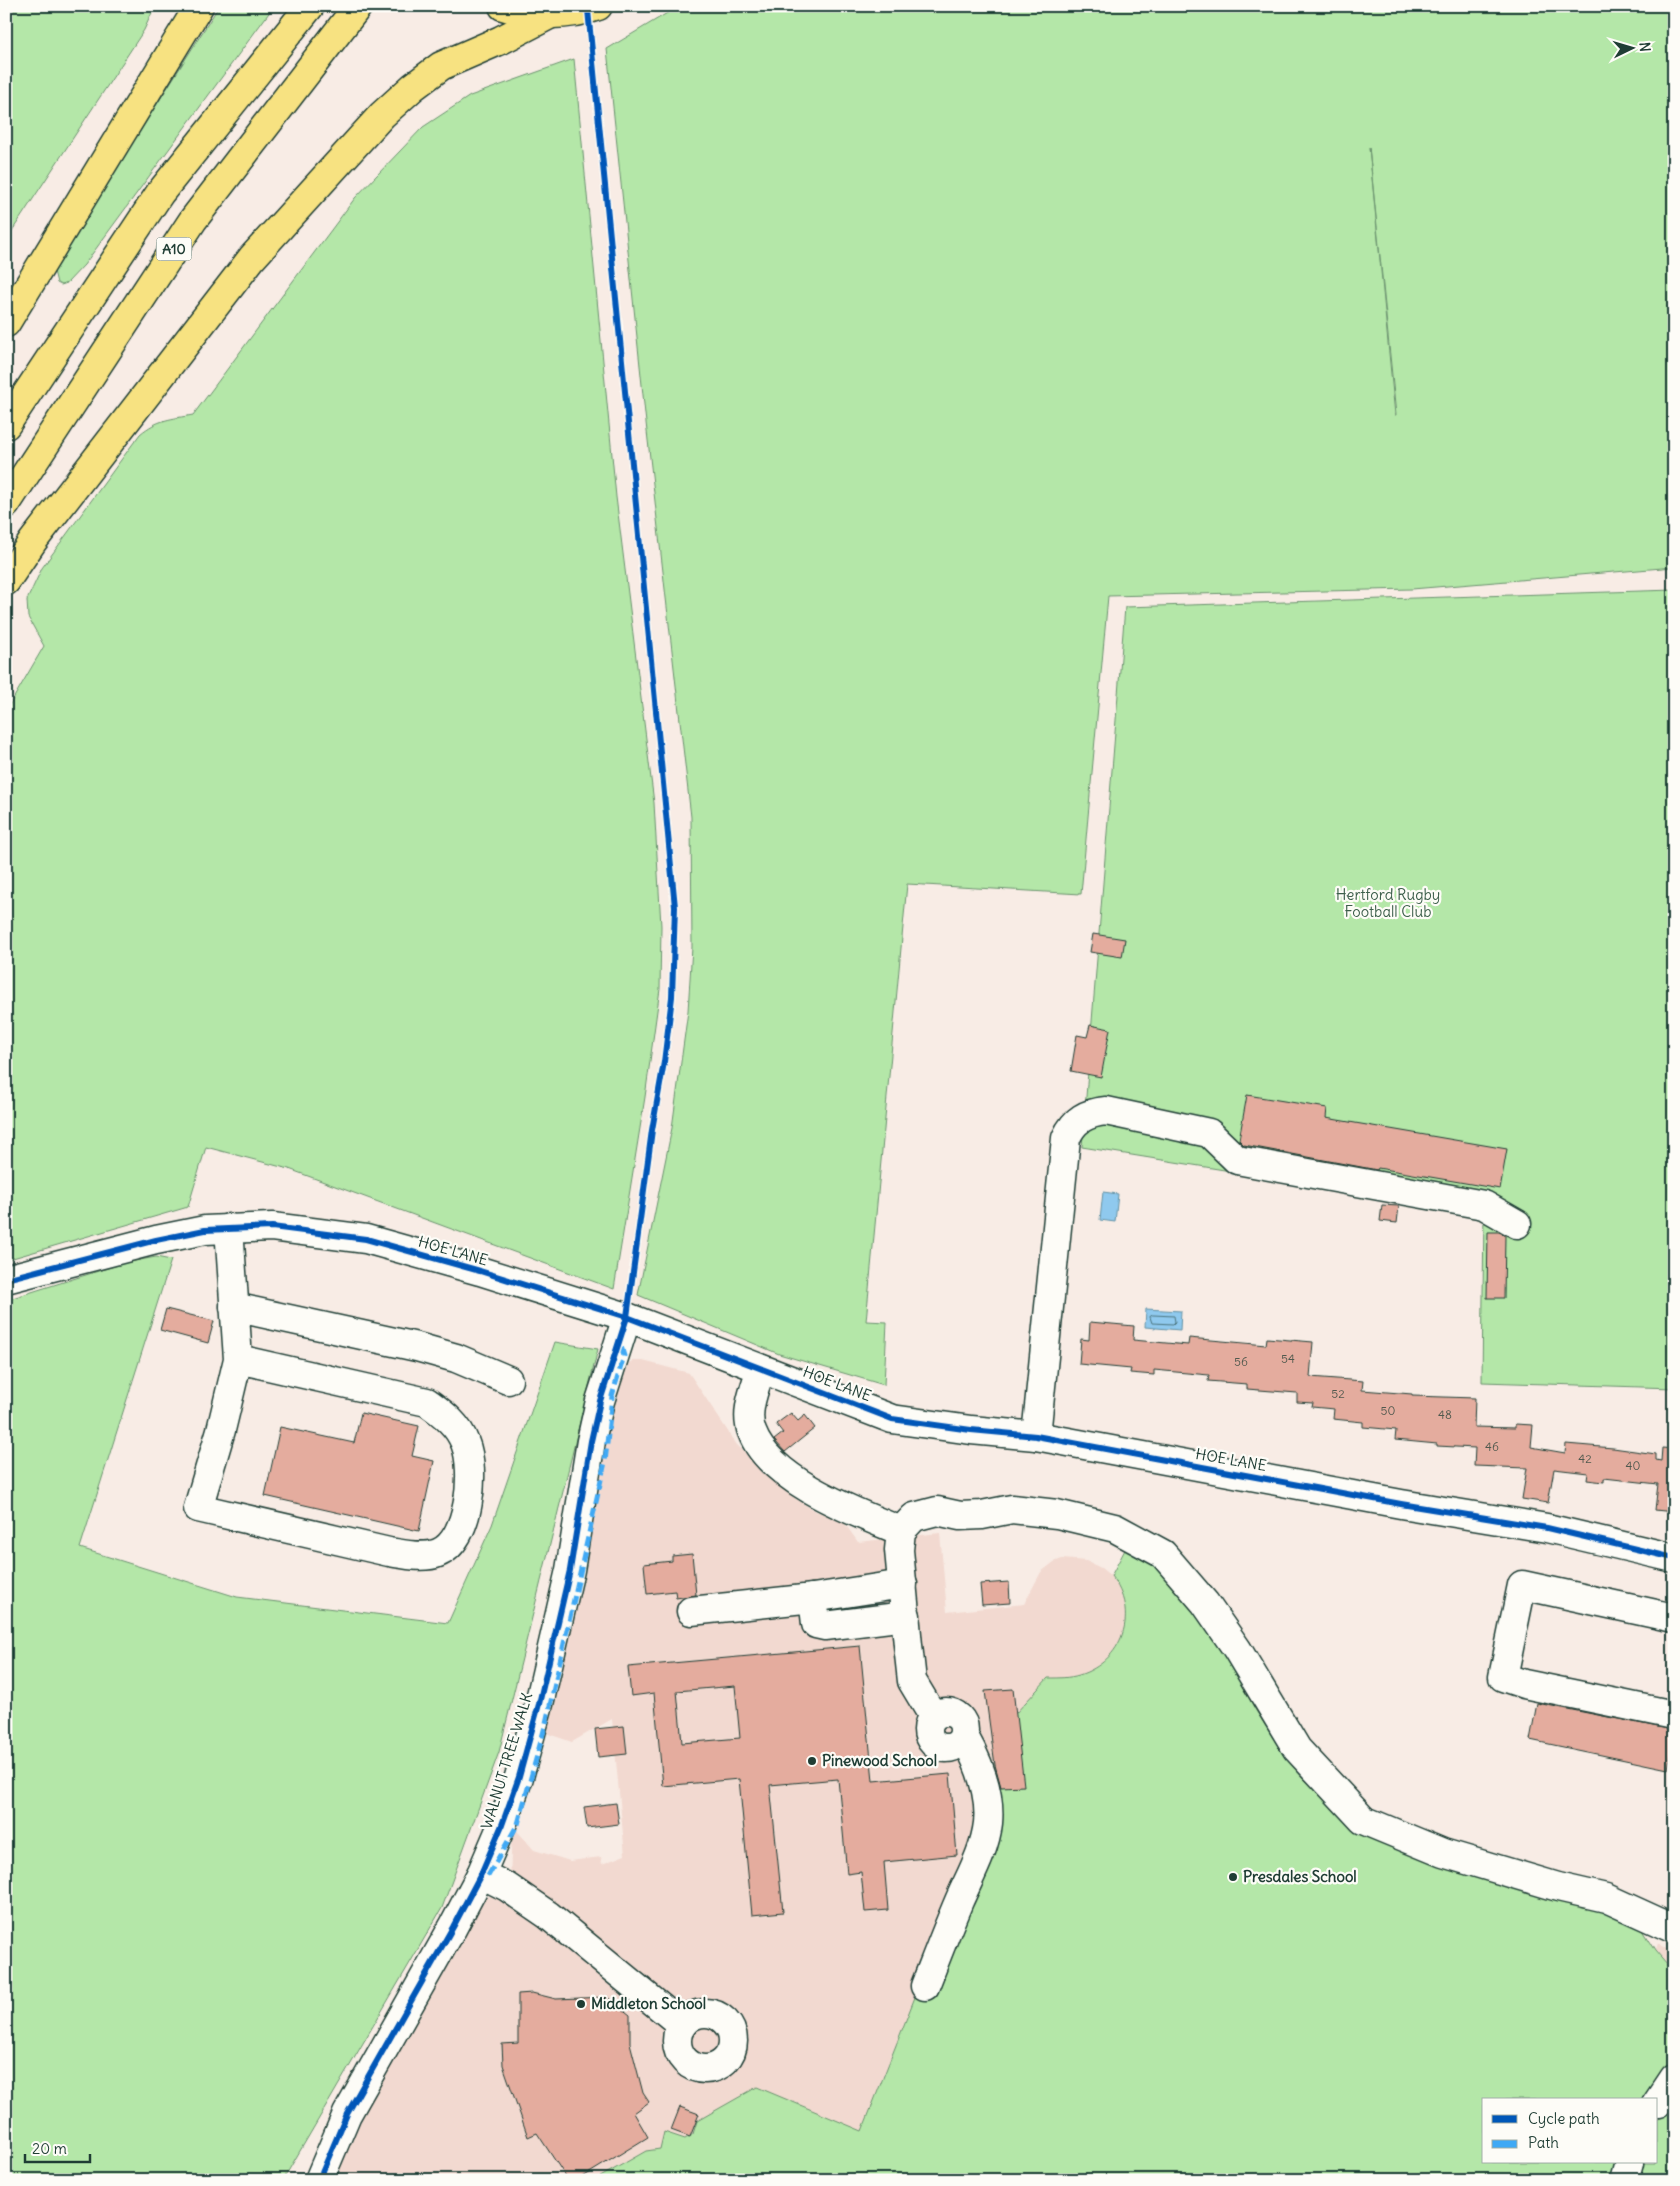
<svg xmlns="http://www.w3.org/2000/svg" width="1680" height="2186" font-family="Delius,sans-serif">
<rect width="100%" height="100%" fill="#f8ece5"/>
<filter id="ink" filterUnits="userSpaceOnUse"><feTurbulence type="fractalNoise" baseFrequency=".02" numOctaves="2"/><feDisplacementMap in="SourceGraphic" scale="10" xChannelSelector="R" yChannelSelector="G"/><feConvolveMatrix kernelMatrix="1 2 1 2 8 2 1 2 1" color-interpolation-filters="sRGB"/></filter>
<g filter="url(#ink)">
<path fill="#f2d9d0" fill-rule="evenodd" d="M633 1361H643L689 1373 737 1445 796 1499 815 1511 842 1520 858 1542 940 1533 947 1612 1024 1604 1041 1572 1054 1562 1062 1559 1086 1561 1101 1568 1111 1576 1127 1546 1231 1664 1255 1709 1285 1757 1303 1778 1330 1805 1367 1832 1635 1919 1655 1950 1657 1944 1674 1955V2180H327L478 1897 502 1896 510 1883 512 1825 534 1850 570 1861 601 1857 602 1864 625 1855 612 1719 572 1742 534 1729 619 1371ZM1484 2100H1656V2162H1484Z"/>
<g fill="#b4e7a8" stroke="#6a926e" fill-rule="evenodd">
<path d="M6 6H155L144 30 6 240Z"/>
<path d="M219 6H274L84 265 67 283 61 285 57 283 54 271 59 259Z"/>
<path d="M679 6H1674V567L1412 589 1108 596 1081 894 907 884 866 1321 887 1322 884 1385 779 1354 638 1295 672 1128 688 1011 692 947 691 817 645 414 607 49ZM1369 147 1396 415H1395Z"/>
<path d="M574 59 616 497 654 803 661 926 660 989 645 1097 614 1289 289 1169 206 1147 188 1207 6 1260V711L44 646 28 617 27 600 42 568 140 434C158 419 171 419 193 415L355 198 423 127 470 96Z"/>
<path d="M1674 590V1388L1482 1382 1484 1212 1082 1147 1125 607Z"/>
<path d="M156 1257 171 1260 80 1548 237 1597 448 1623 492 1525 555 1342 598 1349 499 1752 442 1908 283 2180H6V1300L124 1263Z"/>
<path d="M1127 1546 1156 1563 1179 1583 1231 1664 1255 1709 1285 1757 1303 1778 1330 1805 1367 1832 1635 1919 1655 1951 1674 1973V2070L1654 2100H1484V2162H1625L1619 2180H595L646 2151 660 2149 664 2132 685 2139 693 2134 697 2121 757 2087 862 2131 980 1833 981 1783 1010 1780 1004 1726 1048 1678C1059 1678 1069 1678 1079 1675 1123 1661 1140 1613 1111 1576Z"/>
<path d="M1674 2094V2180H1633L1638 2162H1656V2122Z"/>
</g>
<g fill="#8fc9ee" stroke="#6291a4">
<path d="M1103 1192 1118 1194 1115 1222 1100 1220Z"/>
<path d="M1146 1309 1181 1311 1180 1330 1145 1327Z"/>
</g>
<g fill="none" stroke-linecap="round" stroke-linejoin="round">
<path stroke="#4c757e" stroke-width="1" d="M1153 1315 1174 1316 1175 1322 1173 1324 1152 1323 1150 1317Z"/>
</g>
<g fill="#e4ac9e" stroke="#1f3d34" fill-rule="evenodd">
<path d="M1093 934 1125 939 1122 957 1090 952Z"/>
<path d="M1090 1025 1110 1029 1101 1077 1071 1071 1077 1035 1087 1037Z"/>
<path d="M1247 1095 1327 1108 1326 1118 1507 1149 1500 1189 1378 1168 1377 1170 1244 1145 1239 1140Z"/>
<path d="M1382 1205 1399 1206 1397 1223 1380 1221Z"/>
<path d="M1488 1232H1499L1505 1235 1504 1298H1487Z"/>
<path d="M166 1309 214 1321 208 1343 160 1330Z"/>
<path d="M1090 1322 1134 1326 1133 1340 1188 1345 1189 1338 1266 1345 1267 1338 1313 1342 1310 1377 1363 1381 1362 1390 1412 1394V1396L1475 1398 1474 1427 1515 1428V1424L1533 1425 1531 1447 1565 1453 1566 1444 1613 1448 1656 1454V1460L1661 1461 1662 1448 1674 1449V1512L1655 1510 1658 1484 1604 1478V1482L1587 1480 1588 1473 1554 1469 1548 1503 1522 1499 1527 1468 1474 1466 1475 1448 1437 1446V1444L1395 1440 1396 1430 1363 1427V1422L1333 1419 1334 1409 1312 1407 1313 1403 1297 1402V1393L1247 1389V1384L1208 1381 1209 1375 1154 1370V1375L1130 1373 1131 1369 1079 1364 1081 1339 1089 1340Z"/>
<path d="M361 1413 419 1426 412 1456 434 1461 419 1531 265 1496 280 1427 354 1443Z"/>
<path d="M791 1413 798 1421 805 1415 815 1428 785 1452 774 1440 783 1433 776 1424Z"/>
<path d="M692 1554 696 1595 676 1598 675 1591 647 1594 644 1564 672 1561V1556Z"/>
<path d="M1009 1582 1010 1603 982 1605 980 1584Z"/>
<path d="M860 1646 873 1781 950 1774 957 1855 884 1862 888 1910 865 1912 861 1872 847 1874 838 1779 770 1785 783 1912 752 1915 739 1779 663 1786 654 1693 631 1696 628 1667ZM735 1686 740 1738 682 1743 677 1691Z"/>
<path d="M1013 1689 1024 1786 1001 1787 995 1765 985 1691Z"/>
<path d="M1537 1703 1674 1730 1668 1769 1530 1740Z"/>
<path d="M624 1726 627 1754 598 1757 595 1729Z"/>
<path d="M616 1803 619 1824 587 1828 584 1807Z"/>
<path d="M532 1993 556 1999 607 1997 630 2015V2043L643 2093 649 2102 634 2113 648 2137 578 2180H568L537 2133 528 2137 503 2065 502 2044 518 2043V1994Z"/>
<path d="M680 2107 699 2114 690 2137 671 2130Z"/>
</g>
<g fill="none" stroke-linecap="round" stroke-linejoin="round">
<g stroke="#1f3d34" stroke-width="31">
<g id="minor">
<path d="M229 1228 238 1359 427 1402C442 1413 458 1424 465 1443 476 1470 470 1541 438 1553 423 1559 403 1554 389 1552L198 1508 221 1430 238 1359"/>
<path d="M6 1279 156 1240 205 1230 272 1227 366 1239 480 1271 627 1317 892 1419 971 1430 1036 1436 1401 1504 1547 1528 1674 1558"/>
<path d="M234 1307 417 1347 456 1358 508 1380"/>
<path d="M761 1369C755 1388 744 1412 752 1432 770 1481 857 1513 901 1531"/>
<path d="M1036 1436 1066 1138C1074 1120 1086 1113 1106 1111L1209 1133 1237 1160 1484 1205 1517 1224"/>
<path d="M813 1598 816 1624 825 1626 906 1616"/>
<path d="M691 1611 813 1598 903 1584"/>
<path d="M1674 1618 1522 1585 1503 1677 1524 1684 1674 1715"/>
<circle cx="946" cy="1730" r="18"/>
<path d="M933 1716 912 1681 908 1645 899 1550 901 1531 914 1517 937 1511 960 1516 982 1515 1012 1509 1057 1514 1115 1528 1163 1554 1205 1603 1237 1649 1297 1749 1363 1820 1443 1853 1558 1887 1606 1898 1674 1929"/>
<path d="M481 1874 507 1887 548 1915 682 2025"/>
<path d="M925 1986C936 1958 947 1929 959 1901 970 1876 985 1850 988 1823 991 1793 978 1761 964 1736"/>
<circle cx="705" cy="2041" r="28"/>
<path d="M1656 2105 1674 2078"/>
<path d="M319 2180 347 2114 453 1927 481 1874 502 1825 519 1777 539 1704 570 1570 591 1441 600 1401 627 1317"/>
<path d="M1625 2180 1630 2162"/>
</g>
</g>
<g stroke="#1f3d34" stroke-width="31">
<g id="highway">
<path d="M503 6C533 16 568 17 598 6"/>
<path d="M6 323 199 6"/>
<path d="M6 425 160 193 310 6"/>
<path d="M6 504 193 220 358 6"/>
<path d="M6 581 33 541 252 258 382 115 413 87 441 66 501 40 551 14"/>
</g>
</g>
<use href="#minor" stroke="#fdfcf7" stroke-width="28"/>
<use href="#highway" stroke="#f7e281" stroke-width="28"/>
<path stroke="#3fa9f5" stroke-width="5" stroke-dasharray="10 5" stroke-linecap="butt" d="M488 1876 518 1824 546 1723 605 1462 612 1396 624 1356 620 1343"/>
<g stroke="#fdfcf7" stroke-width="9">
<g id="cycleway">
<path d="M6 1279 156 1240 205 1230 272 1227 366 1239 480 1271 627 1317 892 1419 971 1430 1036 1436 1401 1504 1547 1528 1674 1558"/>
<path d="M319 2180 347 2114 453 1927 481 1874 502 1825 519 1777 539 1704 570 1570 591 1441 600 1401 627 1317 652 1130 664 1062 672 997 675 907 588 10"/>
</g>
</g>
<use href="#cycleway" stroke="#0057b8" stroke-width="6"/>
</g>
</g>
<g fill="#1f3d34" stroke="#fdfcf7" stroke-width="2">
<circle cx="812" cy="1761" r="5"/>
<circle cx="1233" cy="1877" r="5"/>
<circle cx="581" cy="2004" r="5"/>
</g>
<g text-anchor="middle" stroke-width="4.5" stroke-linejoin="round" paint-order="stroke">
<g font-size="12" fill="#50594e">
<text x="1288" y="1363">54</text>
<text x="1241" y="1366">56</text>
<text x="1338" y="1398">52</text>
<text x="1388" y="1415">50</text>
<text x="1445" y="1419">48</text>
<text x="1492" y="1451">46</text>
<text x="1585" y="1463">42</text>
<text x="1633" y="1470">40</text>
</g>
<rect fill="#fdfcf7" stroke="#62766e" stroke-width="1" x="156.5" y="237.5" width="35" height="23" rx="4"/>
<g font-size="14" font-weight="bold" fill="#1f3d34">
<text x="174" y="254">A10</text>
</g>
<g font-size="15" fill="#3d5f4b" stroke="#fdfcf7">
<text x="1388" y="900">Hertford Rugby<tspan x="1388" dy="17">Football Club</tspan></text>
</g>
<g font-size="15" fill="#1f3d34" stroke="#fdfcf7">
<text transform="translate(453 1251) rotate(16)" y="5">HOE LANE</text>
<text transform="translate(837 1384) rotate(21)" y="5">HOE LANE</text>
<text transform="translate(1231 1460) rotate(10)" y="5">HOE LANE</text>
<text transform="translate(507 1761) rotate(-73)" y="5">WALNUT TREE WALK</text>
</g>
<g font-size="15" font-weight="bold" fill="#1f3d34" stroke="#fdfcf7" text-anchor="start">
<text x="822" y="1766">Pinewood School</text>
<text x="1243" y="1882">Presdales School</text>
<text x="591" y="2009">Middleton School</text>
</g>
</g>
<rect width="1680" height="2186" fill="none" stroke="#fdfcf7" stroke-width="25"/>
<rect x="12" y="12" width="1655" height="2161" fill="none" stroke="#1f3d34" stroke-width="2" filter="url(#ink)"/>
<rect x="1482" y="2098" width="175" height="65" fill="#fdfcf7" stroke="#a4b0a9"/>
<rect x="1492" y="2115" width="25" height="8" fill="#0057b8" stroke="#a4b0a9"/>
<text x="1528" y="2124" font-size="15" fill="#1f3d34">Cycle path</text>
<rect x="1492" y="2140" width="25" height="8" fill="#3fa9f5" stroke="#a4b0a9"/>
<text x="1528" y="2148" font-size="15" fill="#1f3d34">Path</text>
<g transform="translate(1632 48) rotate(85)" stroke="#fdfcf7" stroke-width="4" paint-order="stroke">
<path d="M0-4L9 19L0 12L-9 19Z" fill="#1f3d34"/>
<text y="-8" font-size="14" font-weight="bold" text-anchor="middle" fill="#1f3d34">N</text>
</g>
<path d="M25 2154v8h65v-8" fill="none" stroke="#1f3d34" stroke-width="2.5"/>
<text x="32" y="2154" font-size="15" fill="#1f3d34" stroke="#fdfcf7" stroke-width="4" paint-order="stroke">20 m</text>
</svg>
